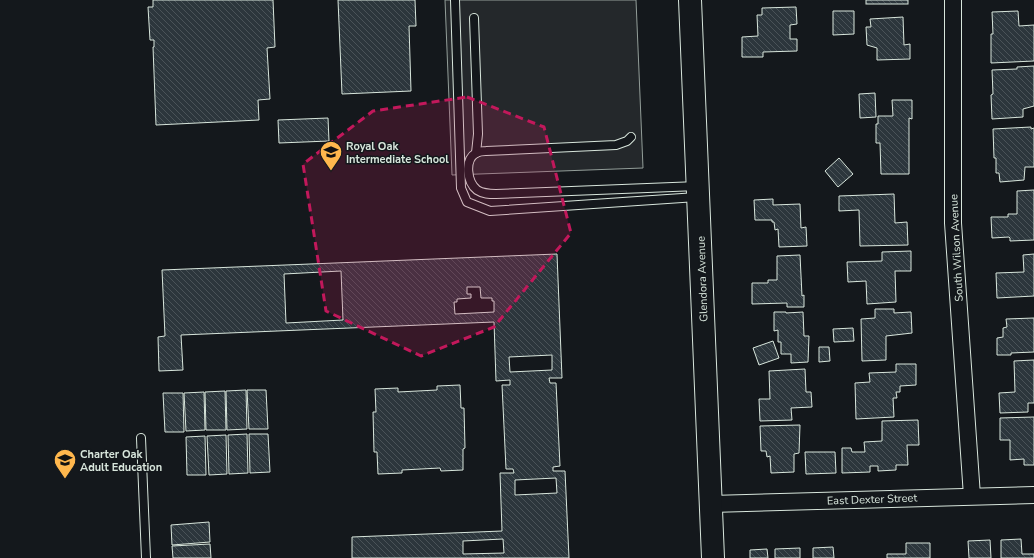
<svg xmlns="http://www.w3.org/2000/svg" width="1034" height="558" font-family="'Nunito Sans',sans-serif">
<defs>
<pattern id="building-back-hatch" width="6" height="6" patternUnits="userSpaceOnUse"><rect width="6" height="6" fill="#2c363c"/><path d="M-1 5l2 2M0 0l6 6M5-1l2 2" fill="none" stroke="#4a5358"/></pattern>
</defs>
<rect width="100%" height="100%" fill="#14181c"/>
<path fill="#24282b" stroke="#939e99" d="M445 0H636L643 168 452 175Z"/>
<g fill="url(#building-back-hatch)" stroke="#d8e6dc" fill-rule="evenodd">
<path d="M153 0H273L275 47 267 48 270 99 258 100 259 120 156 125 153 47H154V40H150L148 7H153Z"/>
<path d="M338 0H415L416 26H409L411 91 342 94Z"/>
<rect x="866" y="0" width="42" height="4"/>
<path d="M796 7 797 24 790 25V39H797V51L763 52V57H742V37L758 36 757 15H762V8Z"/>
<path d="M833 11H854V34L833 35Z"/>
<path d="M1018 11 1019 26 1034 25V61L991 63V34H993L992 12Z"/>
<path d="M903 17 904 45 910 44V59L877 60V48L867 45 866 27H871L870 19Z"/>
<path d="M1034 66V106L1023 109V117L992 119 991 95 993 94 992 70 1017 69V67Z"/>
<path d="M875 93 876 117 860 118 859 94Z"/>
<path d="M892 100H912V119L909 118V174H881L880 143H876V124H878V116H893Z"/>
<path d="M328 118 329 141 279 143 278 120Z"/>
<path d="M1031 127V129L1034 128V167H1025L1024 180 1000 182 999 173H996V158H994L993 129Z"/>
<path d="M839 158 853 174 838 187 825 171Z"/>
<path d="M1034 190V240L1010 241V238L1009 237 992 238 991 217H1008V214H1017V191Z"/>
<path d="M894 194 895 223 907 222 908 245 860 246 859 210 839 211V196Z"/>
<path d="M773 199V205L800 204 801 228 806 227 807 246 779 247 778 229 775 230 774 222H772V220H755L754 200Z"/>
<path d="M911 251V271H895L896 302 867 304 866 281 848 282 847 262 882 261V252Z"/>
<path d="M557 254 562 378H549L550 383H556L560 466 553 467V471H565L569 558H352V537L502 531 500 473H514L513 469H506L502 385H510V380L496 381 494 322 181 335 183 370 159 371 158 337 165 336 162 270ZM341 271 343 320 286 323 284 274ZM467 287H480L481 298H492V301H494V312L455 314 454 302H457V299L471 298V294H467ZM552 355V370L510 372 509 357ZM556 478 557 493 515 495V480ZM503 539 504 553 463 554V541Z"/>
<path d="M1034 254V296L997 298 996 273 1024 272 1023 255Z"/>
<path d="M800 255 802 296 804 295V307H787V303L752 304V283H768V280H777V256Z"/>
<path d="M875 309H894V313L911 312 912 333 886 336V360L862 361 861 319 875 318Z"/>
<path d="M774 312H786V313L803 312 804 336H809L808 362 791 363V354H781V342H778V330L774 331Z"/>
<path d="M1034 318V352L1011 353V355H997V338L1003 337V328L1007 327 1006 319Z"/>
<path d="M853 328 854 341 834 342 833 329Z"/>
<path d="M773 341 779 358 759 365 753 348Z"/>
<path d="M819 347H829L830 361 819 362Z"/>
<path d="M1034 360V403H1028V412L1000 413 999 393 1015 392 1014 361Z"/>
<path d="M896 364H916V385L900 386V392H896L897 398H893L894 417 856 419 855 383 870 382 869 373 896 372Z"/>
<path d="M805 369 806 392H811L812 407 791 408 792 420 760 421 759 399H770L769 371Z"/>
<path d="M460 385 461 408H464L465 448 463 449V470L441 471 440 468 402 470V473L378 474 377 452H374L373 412H376L375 389 398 388V392L437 390V386Z"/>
<path d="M246 390 247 429 227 430 226 391Z"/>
<path d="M247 390H266L268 429H249Z"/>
<path d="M225 391 226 430H206L205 392Z"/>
<path d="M204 392 205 430 186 431 184 393Z"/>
<path d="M163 393H183L184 432H165Z"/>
<path d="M1034 417V465H1024V459L1010 460V440H1000V418Z"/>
<path d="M918 420 919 445H907L908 465H896V470L878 471V466H870V472L842 473V448H851L852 452H865L864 442 882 441V421Z"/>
<path d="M800 425 799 453 794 454V472L771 473 770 456 767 457 766 451H761L760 426Z"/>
<path d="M247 434 248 473 229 474 228 435Z"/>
<path d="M249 434H268L270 472 250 473Z"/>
<path d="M226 435 227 474 209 475 207 436Z"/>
<path d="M205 436 206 475H187L186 437Z"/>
<path d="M805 452H835L836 473 806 474Z"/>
<path d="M209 522 210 542 172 545 171 525Z"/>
<path d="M1021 539 1022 554H1034V558H1001V540Z"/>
<path d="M990 540 991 558H969L968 541Z"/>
<path d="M906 543H930V558H887V554H906Z"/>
<path d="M210 544 211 558H173L172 546Z"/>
<path d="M833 547 834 558H813V548Z"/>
<path d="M800 548V558H775V549Z"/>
<path d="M767 549 768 558H750V550Z"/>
</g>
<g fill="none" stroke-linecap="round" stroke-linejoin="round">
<g stroke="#d8e6dc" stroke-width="10">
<g id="lane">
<path d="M455 0 461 188 467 202 490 211 697 197"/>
<path d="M474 18 478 134 476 153"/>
<path d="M631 137 627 141 616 145 486 151C483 151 478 152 476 153 464 160 467 182 477 190 483 194 489 194 496 194L698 186"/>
<path d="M141 438 146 558"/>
</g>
</g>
<g stroke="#d8e6dc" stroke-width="18">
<g id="street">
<path d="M953 0V223L972 496"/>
<path d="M711 504 1034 495"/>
</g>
</g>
<g stroke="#d8e6dc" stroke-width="24">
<path id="secondary" d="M690 0 713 558"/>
</g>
<use href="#lane" stroke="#14181c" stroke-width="8"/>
<use href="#street" stroke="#14181c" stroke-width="16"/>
<use href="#secondary" stroke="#14181c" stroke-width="22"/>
</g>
<path fill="#c2185b" fill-opacity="0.2" stroke="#c2185b" stroke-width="3" stroke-dasharray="8 5" stroke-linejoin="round" d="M467 97 544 127 571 233 494 327 421 356 326 311 303 164 373 111Z"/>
<defs>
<g id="school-pin" transform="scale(1.15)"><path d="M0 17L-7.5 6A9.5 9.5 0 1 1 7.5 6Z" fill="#ffb74d" stroke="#14181c"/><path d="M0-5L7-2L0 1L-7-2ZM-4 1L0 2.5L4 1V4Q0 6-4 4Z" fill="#111"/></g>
<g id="university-pin" transform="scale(1.15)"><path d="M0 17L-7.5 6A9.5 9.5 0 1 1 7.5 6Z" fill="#ffb74d" stroke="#14181c"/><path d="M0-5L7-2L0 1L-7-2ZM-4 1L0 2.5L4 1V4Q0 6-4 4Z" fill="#111"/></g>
</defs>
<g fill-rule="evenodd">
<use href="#school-pin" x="331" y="152"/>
<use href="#university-pin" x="65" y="460"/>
</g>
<g text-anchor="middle" stroke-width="3" stroke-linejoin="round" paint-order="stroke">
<g font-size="11" font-weight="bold" fill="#d8e6dc" stroke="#14181c" text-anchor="start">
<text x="346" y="150">Royal Oak<tspan x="346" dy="13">Intermediate School</tspan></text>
<text x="80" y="458">Charter Oak<tspan x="80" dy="13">Adult Education</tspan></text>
</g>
<g font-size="11" fill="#d8e6dc" stroke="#14181c">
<text transform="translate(956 248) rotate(-93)" y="4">South Wilson Avenue</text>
<text transform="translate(702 279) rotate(-92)" y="4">Glendora Avenue</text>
<text transform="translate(872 499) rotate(-2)" y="4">East Dexter Street</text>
</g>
</g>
</svg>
